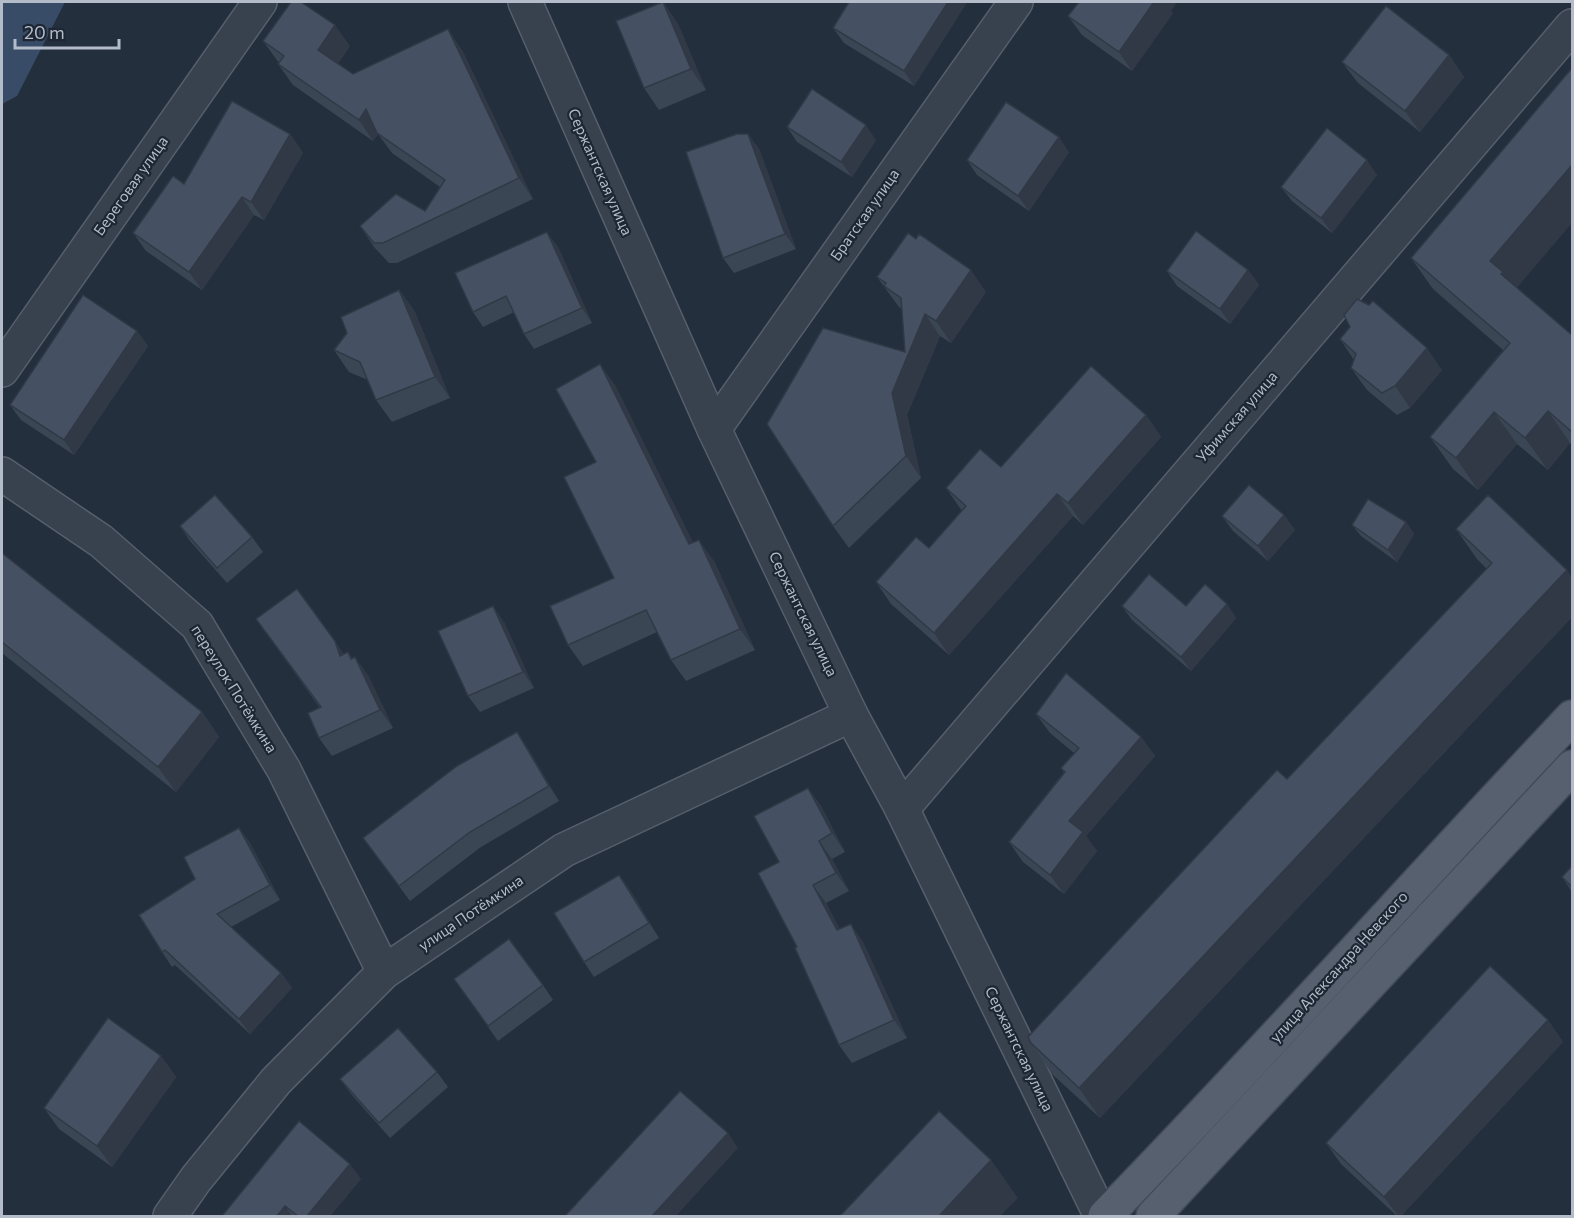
<svg xmlns="http://www.w3.org/2000/svg" width="1574" height="1218" font-family="Commissioner,sans-serif">
<rect width="100%" height="100%" fill="#242f3e"/>
<path fill="#394c67" d="M2 2H65L17 96 2 104Z"/>
<g fill="none" stroke-linecap="round" stroke-linejoin="round">
<g stroke="#565f6c" stroke-width="36">
<g id="minor">
<path d="M525 2 714 429 851 715 902 809 1101 1216"/>
<path d="M2 370 260 2"/>
<path d="M714 429 1016 2"/>
<path d="M2 474 101 541 197 625 284 770 384 972"/>
<path d="M902 809 1572 26"/>
<path d="M170 1216 196 1179 276 1081 384 972 564 850 851 715"/>
</g>
</g>
<g stroke="#414a57" stroke-width="36">
<g id="major">
<path d="M1105 1216C1264 1053 1416 882 1572 717"/>
<path d="M1153 1216 1572 767"/>
</g>
</g>
<use href="#minor" stroke="#38414e" stroke-width="33"/>
<use href="#major" stroke="#56606e" stroke-width="33"/>
</g>
<g fill="#3b4654">
<path d="M663 2 678 24 706 90 659 110 644 88Z"/>
<path d="M849 2H967L914 86 844 43 833 28Z"/>
<path d="M1171 11 1173 13 1132 71 1082 35 1068 16Z"/>
<path d="M263 41 350 46 338 63 353 74 462 50 533 199 397 263H389L374 247 360 226 425 211 440 187 392 153 378 134 373 141 293 85 278 64 279 63Z"/>
<path d="M1449 55 1464 77 1420 132 1358 83 1342 62Z"/>
<path d="M787 127 876 140 852 177 797 142Z"/>
<path d="M290 134 303 153 264 220 254 215 202 290 146 251 133 233 184 184Z"/>
<path d="M748 134 759 149 796 249 734 273 723 258Z"/>
<path d="M1069 152 1029 211 977 175 967 160Z"/>
<path d="M1377 175 1332 233 1292 201 1281 187Z"/>
<path d="M558 247 592 323 534 349 524 334 514 312 483 327 473 312Z"/>
<path d="M1411 258 1517 288 1572 335V445L1570 443 1548 470 1517 444 1478 490 1453 469 1430 437 1503 350 1433 289Z"/>
<path d="M1248 270 1259 285 1230 324 1177 286 1167 271Z"/>
<path d="M877 277 986 292 951 343 940 336 907 415 921 478 849 548 833 526 905 352 902 309 899 307Z"/>
<path d="M399 290 415 312 450 398 392 422 376 400 368 380 349 372 334 350Z"/>
<path d="M137 331 148 346 74 455 21 420 10 405Z"/>
<path d="M1340 339 1442 370 1410 408 1397 415 1367 390 1351 368 1354 360Z"/>
<path d="M615 385 693 543 714 561 755 650 686 681 671 660 657 632 583 666 568 645 614 578 596 462Z"/>
<path d="M1146 415 1161 437 1083 525 1073 516 949 655 891 604 876 582 929 548 962 511 946 488Z"/>
<path d="M1284 515 1295 530 1268 561 1233 531 1222 516Z"/>
<path d="M1406 522 1414 534 1397 562 1361 536 1352 525Z"/>
<path d="M180 526 252 537 263 552 227 583 190 541Z"/>
<path d="M1456 529 1567 570 1572 579V617L1100 1118 1052 1074 1031 1043 1287 779 1487 569 1477 559Z"/>
<path d="M2 553 202 712 219 737 176 792 2 653Z"/>
<path d="M1227 604 1236 618 1191 671 1132 620 1122 606H1186Z"/>
<path d="M256 619 344 654 348 652 352 658 368 675 393 728 332 756 319 738 320 708Z"/>
<path d="M504 622 534 688 480 712 468 696Z"/>
<path d="M1036 714 1141 737 1155 756 1086 836 1097 851 1064 894 1023 862 1009 842 1064 772 1061 768 1074 753 1050 733Z"/>
<path d="M517 732 527 747 559 801 481 847 410 901 363 838Z"/>
<path d="M808 788 821 806 845 852 832 859 849 891 826 903 839 929 863 942 907 1038 852 1063 839 1045 797 947 779 862Z"/>
<path d="M239 828 250 843 280 900 231 927 281 973 292 988 250 1034 175 965 172 967 162 952 195 879Z"/>
<path d="M1572 866V892L1562 877Z"/>
<path d="M619 875 630 890 659 938 594 977 584 962Z"/>
<path d="M454 979 543 985 553 1000 498 1041Z"/>
<path d="M1548 1020 1563 1042 1401 1216H1397L1341 1164 1326 1143Z"/>
<path d="M161 1056 176 1077 112 1167 59 1129 44 1108Z"/>
<path d="M437 1072 448 1087 390 1138 351 1094 340 1079Z"/>
<path d="M361 1179 330 1216H222Z"/>
</g>
<g fill="#303945">
<path d="M663 2 678 24 706 90 691 69Z"/>
<path d="M948 2H967L914 86 904 71Z"/>
<path d="M1154 2H1177L1171 11 1173 13 1132 71 1119 52Z"/>
<path d="M335 25 350 46 333 71 318 50Z"/>
<path d="M448 29 462 50 533 199 519 178Z"/>
<path d="M1449 55 1464 77 1420 132 1405 111Z"/>
<path d="M366 109 380 130 373 141 359 120Z"/>
<path d="M866 125 876 140 852 177 841 162Z"/>
<path d="M290 134 303 153 264 220 251 202Z"/>
<path d="M748 134 759 149 796 249 785 234Z"/>
<path d="M1059 137 1069 152 1029 211 1018 196Z"/>
<path d="M1367 160 1377 175 1332 233 1321 218Z"/>
<path d="M1572 165V223L1515 290 1490 261Z"/>
<path d="M242 197 254 215 202 290 189 272Z"/>
<path d="M547 232 558 247 592 323 582 308Z"/>
<path d="M971 270 986 292 951 343 936 321Z"/>
<path d="M1248 270 1259 285 1230 324 1220 309Z"/>
<path d="M399 290 415 312 450 398 435 377Z"/>
<path d="M925 314 940 336 907 415 921 478 906 456 892 393Z"/>
<path d="M137 331 148 346 74 455 64 440Z"/>
<path d="M1427 348 1442 370 1410 408 1395 386Z"/>
<path d="M600 364 615 385 704 565 689 544Z"/>
<path d="M1548 411 1570 443 1548 470 1525 438Z"/>
<path d="M1494 412 1517 444 1478 490 1456 458Z"/>
<path d="M1146 415 1161 437 1083 525 1068 503Z"/>
<path d="M1057 494 1073 516 949 655 934 633Z"/>
<path d="M1284 515 1295 530 1268 561 1258 546Z"/>
<path d="M1406 522 1414 534 1397 562 1388 550Z"/>
<path d="M699 540 714 561 755 650 740 629Z"/>
<path d="M1567 570 1572 579V617L1100 1118 1079 1088Z"/>
<path d="M1227 604 1236 618 1191 671 1181 657Z"/>
<path d="M493 606 504 622 534 688 523 672Z"/>
<path d="M335 641 348 660 340 656Z"/>
<path d="M355 657 368 675 393 728 380 710Z"/>
<path d="M202 712 219 737 176 792 158 767Z"/>
<path d="M517 732 527 747 559 801 549 786Z"/>
<path d="M1141 737 1155 756 1086 836 1097 851 1064 894 1050 875 1069 821Z"/>
<path d="M808 788 821 806 845 852 832 833Z"/>
<path d="M239 828 250 843 280 900 270 885Z"/>
<path d="M819 841 832 859 849 891 836 873Z"/>
<path d="M619 875 630 890 659 938 649 923Z"/>
<path d="M813 885 826 903 850 948 837 930Z"/>
<path d="M851 924 863 942 907 1038 894 1020Z"/>
<path d="M281 973 292 988 250 1034 239 1019Z"/>
<path d="M1548 1020 1563 1042 1401 1216H1398L1384 1197Z"/>
<path d="M161 1056 176 1077 112 1167 97 1146Z"/>
<path d="M728 1133 738 1148 676 1216H652Z"/>
<path d="M991 1160 1018 1198 1000 1216H939Z"/>
<path d="M350 1164 361 1179 330 1216H307Z"/>
<path d="M285 1206 292 1216H277Z"/>
</g>
<g fill="#455162" stroke="#303945" stroke-width="1.5">
<path d="M291 2H301L335 25 318 50 353 74 448 29 519 178 383 243H374L360 226 396 194 425 211 445 180 377 133 366 109 359 120 278 64 284 56 263 41Z"/>
<path d="M663 2 691 69 644 88 616 21Z"/>
<path d="M849 2H948L904 71 833 28Z"/>
<path d="M1079 2H1154L1119 52 1068 16Z"/>
<path d="M1386 6 1449 55 1405 111 1342 62Z"/>
<path d="M1572 68V165L1490 261 1503 272 1501 274 1572 335V432L1548 411 1525 438 1494 412 1456 458 1430 437 1510 343 1411 258Z"/>
<path d="M812 89 866 125 841 162 787 127Z"/>
<path d="M232 101 290 134 251 202 242 197 189 272 133 233 173 176 184 184Z"/>
<path d="M1006 102 1059 137 1018 196 967 160Z"/>
<path d="M1327 128 1367 160 1321 218 1281 187Z"/>
<path d="M737 134H748L785 234 723 258 686 152Z"/>
<path d="M1196 231 1248 270 1220 309 1167 271Z"/>
<path d="M547 232 582 308 524 334 506 296 473 312 455 273Z"/>
<path d="M908 233 916 239 919 234 971 270 936 321 925 314 892 393 906 456 833 526 767 424 823 328 905 352 901 298 884 286 886 283 877 277Z"/>
<path d="M399 290 435 377 376 400 360 362 334 350 347 333 341 317Z"/>
<path d="M83 295 137 331 64 440 10 405Z"/>
<path d="M1357 299 1369 305 1373 301 1427 348 1395 386 1382 393 1351 368 1356 354 1340 339 1350 327 1344 315Z"/>
<path d="M600 364 689 544 699 540 740 629 671 660 646 610 568 645 550 606 614 578 564 477 596 462 556 389Z"/>
<path d="M1091 366 1146 415 1068 503 1057 494 934 633 876 582 916 537 929 548 966 506 946 488 980 449 1001 467Z"/>
<path d="M1249 485 1284 515 1258 546 1222 516Z"/>
<path d="M215 495 252 537 217 568 180 526Z"/>
<path d="M1488 495 1567 570 1079 1088 1031 1043 1028 1037 1277 770 1287 779 1492 563 1456 529Z"/>
<path d="M1368 499 1406 522 1388 550 1352 525Z"/>
<path d="M2 553 202 712 158 767 2 642Z"/>
<path d="M1149 574 1186 606 1205 584 1227 604 1181 657 1122 606Z"/>
<path d="M297 589 335 641 340 656 348 652 351 659 355 657 380 710 319 738 308 713 321 707 256 619Z"/>
<path d="M493 606 523 672 468 696 438 631Z"/>
<path d="M1066 673 1141 737 1069 821 1083 832 1050 875 1009 842 1065 772 1061 768 1079 748 1036 714Z"/>
<path d="M517 732 549 786 470 832 399 886 363 838 457 766Z"/>
<path d="M808 788 832 833 819 841 836 873 813 885 837 930 851 924 894 1020 839 1045 795 948 797 947 758 873 779 862 754 816Z"/>
<path d="M239 828 270 885 217 914 281 973 239 1019 165 950 162 952 139 915 195 879 184 857Z"/>
<path d="M1572 866V887L1562 877Z"/>
<path d="M619 875 649 923 584 962 554 913Z"/>
<path d="M509 939 543 985 488 1026 454 979Z"/>
<path d="M1490 966 1548 1020 1384 1197 1326 1143Z"/>
<path d="M108 1018 161 1056 97 1146 44 1108Z"/>
<path d="M398 1028 437 1072 379 1123 340 1079Z"/>
<path d="M680 1091 728 1133 652 1216H565Z"/>
<path d="M939 1111 991 1160 939 1216H840Z"/>
<path d="M299 1121 350 1164 307 1216H298L285 1206 277 1216H222Z"/>
</g>
<g text-anchor="middle" stroke-width="4.5" stroke-linejoin="round" paint-order="stroke">
<g font-size="15" fill="#b4bcc9" stroke="#1d2633">
<text transform="translate(600 172) rotate(66)" y="5">Сержантская улица</text>
<text transform="translate(131 186) rotate(-55)" y="5">Береговая улица</text>
<text transform="translate(865 215) rotate(-55)" y="5">Братская улица</text>
<text transform="translate(1237 417) rotate(-49)" y="5">Уфимская улица</text>
<text transform="translate(803 614) rotate(64)" y="5">Сержантская улица</text>
<text transform="translate(234 689) rotate(58)" y="5">переулок Потёмкина</text>
<text transform="translate(471 913) rotate(-34)" y="5">улица Потёмкина</text>
<text transform="translate(1339 967) rotate(-48)" y="5">улица Александра Невского</text>
<text transform="translate(1019 1049) rotate(64)" y="5">Сержантская улица</text>
</g>
</g>
<rect width="1574" height="1218" fill="none" stroke="#b4bcc9" stroke-width="6"/>
<path d="M15 39v9h104v-9" fill="none" stroke="#b4bcc9" stroke-width="3"/>
<text x="24" y="39" font-size="18" fill="#b4bcc9" stroke="#1d2633" stroke-width="4.5" paint-order="stroke">20 m</text>
</svg>
